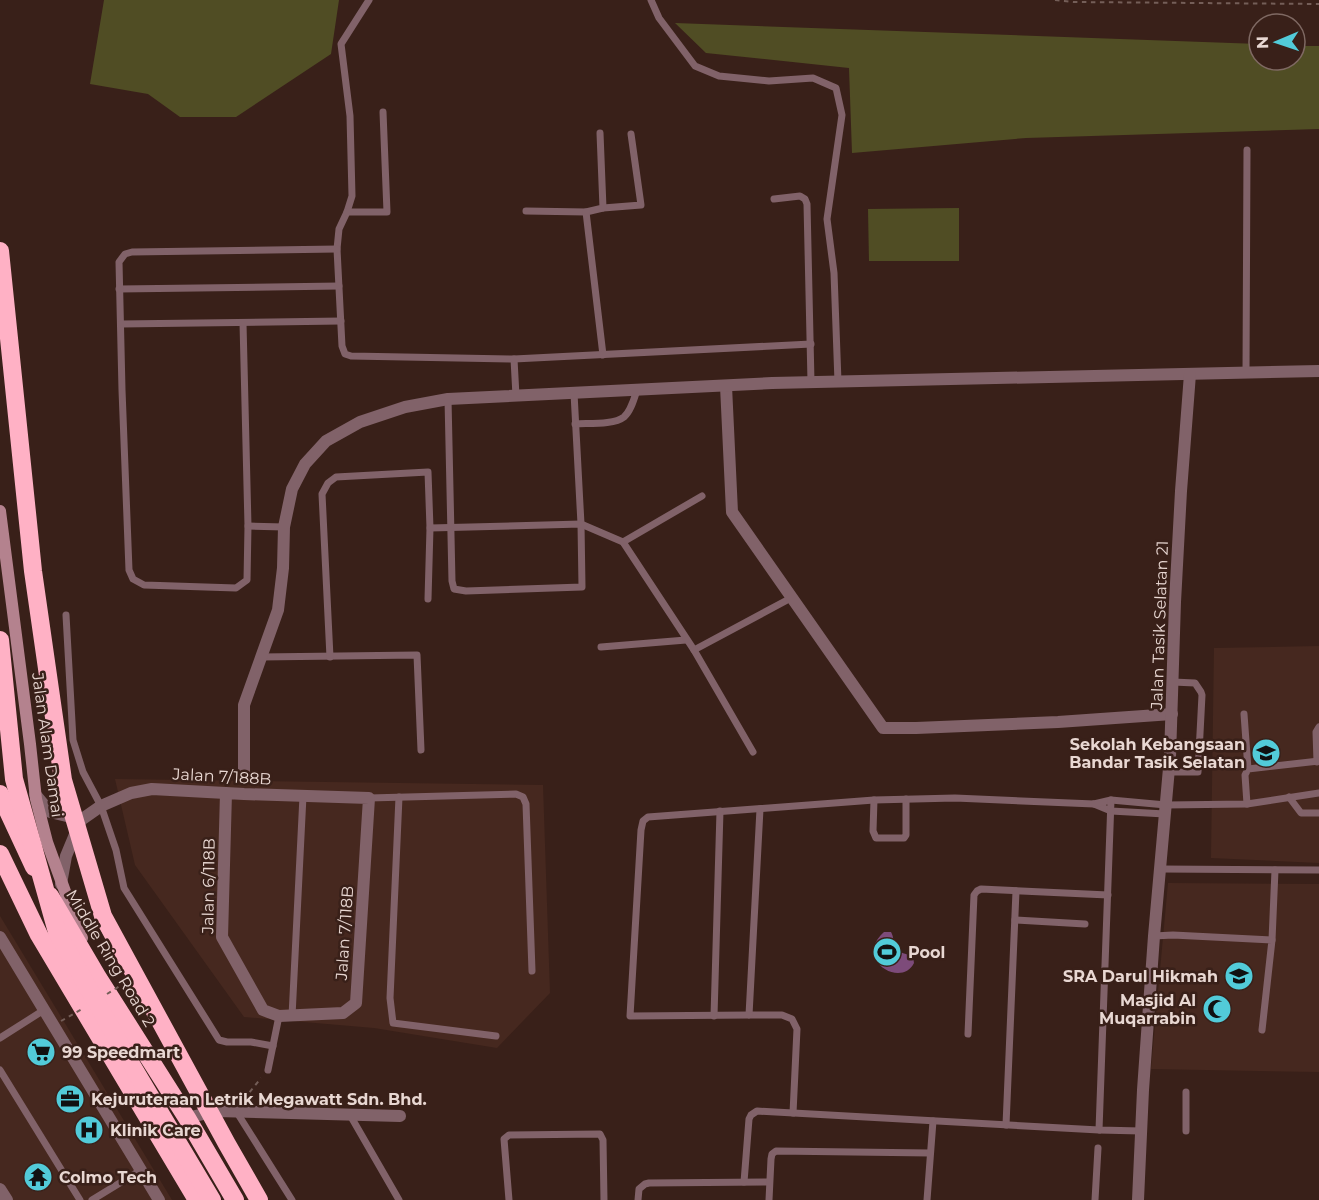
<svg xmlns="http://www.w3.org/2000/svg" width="1319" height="1200" font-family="Montserrat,sans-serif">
<rect width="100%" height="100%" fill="#392019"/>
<g fill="#46281f">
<path d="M1319 646V863L1211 858 1214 648Z"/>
<path d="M115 779 543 785 550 993 497 1048 374 1028 244 1017 135 865Z"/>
<path d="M1168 883 1319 884V1072L1151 1069Z"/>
<path d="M0 916 172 1200H0Z"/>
</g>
<g fill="#504d24">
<path d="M104 0H339L331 54 236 117H180L148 94 90 84Z"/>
<path d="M675 23 1259 44V60H1295V46H1319V129L1026 138 852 153 849 68 706 53Z"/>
<path d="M959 208V261H869L868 209Z"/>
</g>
<path fill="#7d4b7a" d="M884 932H891C894 937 893 942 895 947 898 953 908 954 913 957L914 963C901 989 853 959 884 932Z"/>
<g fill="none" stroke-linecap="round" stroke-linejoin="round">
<g stroke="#745e58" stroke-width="2" stroke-dasharray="4.5 4.5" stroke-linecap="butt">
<path d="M1055 0 1074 2 1319 4"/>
<path d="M244 1099 261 1078"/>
</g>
<g stroke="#816269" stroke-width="7">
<path d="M369 0 341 44 350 116 352 196 347 212 339 229 337 249 342 346 345 354 351 356 514 359 516 396"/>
<path d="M651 0 659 18 695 66 719 76 769 81 813 78 836 88 842 115 827 219 834 273 838 382"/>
<path d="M774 199 800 196 805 199 807 204 811 382"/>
<path d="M603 208 641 205 631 134"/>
<path d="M526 211 586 212 603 208 600 133"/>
<path d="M347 212H387L383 112"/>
<path d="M586 212 603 355"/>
<path d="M119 289 339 286"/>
<path d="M243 323 248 526 247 580 236 588 144 585 133 579 129 570 122 390 119 262 125 254 132 252 337 249"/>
<path d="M121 324 341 321"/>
<path d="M514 359 811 344"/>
<path d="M1246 372 1247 150"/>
<path d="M448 399 452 581 454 589 466 591 582 587 581 524 574 393"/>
<path d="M575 424C588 423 614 425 624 417 631 411 634 399 637 390"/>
<path d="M248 526 284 527"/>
<path d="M623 542 702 496"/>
<path d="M428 599 430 528"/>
<path d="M66 615 73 740 83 772 101 806 116 850 124 888 219 1040 227 1042H251L273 1046"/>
<path d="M601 647 686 640"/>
<path d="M694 650 791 598"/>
<path d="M261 657 417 655 421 750"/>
<path d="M330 657 322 494 328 483 336 477 428 472 430 528 581 524 623 542 694 650 753 752"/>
<path d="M1244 714 1248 769"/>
<path d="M1317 762 1316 732 1319 727"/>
<path d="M1169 772H1198L1202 695 1201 692 1195 683 1173 682"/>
<path d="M399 797 390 998 393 1023 496 1036"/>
<path d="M1289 797 1301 813H1319"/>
<path d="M369 798 516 794 523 797 526 804 532 971"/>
<path d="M874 800 873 831 876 838H904L906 835V799"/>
<path d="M1094 804 1111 811 1165 814"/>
<path d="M1247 804 1245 775 1248 769 1319 761"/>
<path d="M760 809 749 1015H782L792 1019 797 1029 793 1113"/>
<path d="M1161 869 1319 870"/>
<path d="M1015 920 1085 924"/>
<path d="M1154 936 1173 935 1272 940 1262 1030"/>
<path d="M1272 940 1275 870"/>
<path d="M749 1015 630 1016 641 830 643 821 648 817 874 800 955 798 1094 804 1111 800 1166 805 1247 804 1319 793"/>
<path d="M292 1016 303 796"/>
<path d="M714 1016 720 811"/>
<path d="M968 1034 974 895 977 891 981 889 1108 895"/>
<path d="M0 1038 44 1010"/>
<path d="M0 1070 80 1200"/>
<path d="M268 1070 279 1016"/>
<path d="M236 1111 292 1200"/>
<path d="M350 1115 399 1200"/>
<path d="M1006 1125 1016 891"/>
<path d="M1099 1130 1111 800"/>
<path d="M1186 1131V1092"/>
<path d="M744 1182 749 1119 751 1115 757 1111 1099 1130 1141 1131"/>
<path d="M92 1200 141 1170"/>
<path d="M509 1200 504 1139 509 1135 600 1134 603 1140 604 1200"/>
<path d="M638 1200 639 1189 645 1184 649 1183 769 1182"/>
<path d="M769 1200 771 1159 772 1154 776 1151 930 1153"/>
<path d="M927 1200 933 1121"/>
<path d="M1095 1200 1098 1148"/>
</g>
<g stroke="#816269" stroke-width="12">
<path d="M726 386 732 512 883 728H916L1058 722 1172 714"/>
<path d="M244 774V705L278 610 283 568 284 527 292 489 305 464 326 441 360 422 405 407 448 399 772 383 1319 371"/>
<path d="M35 794 50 812 79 819"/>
<path d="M61 884 66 856 81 820 101 806 131 793 152 789 244 794 369 798 356 1003 343 1013 279 1016 263 1010 222 937 226 793"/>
<path d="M0 937 159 1200"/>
<path d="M187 1118 216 1111 400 1116"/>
<path d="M0 1189 7 1200"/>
<path d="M1138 1200 1143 1090 1154 936 1170 757 1175 602 1181 491 1190 374"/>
</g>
<path stroke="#b4828e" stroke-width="12" d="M0 511 30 744 36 799 47 842 82 938"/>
<g stroke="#ffb1c5" stroke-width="18">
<path d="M0 794 34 867"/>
<path d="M0 854 39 935 197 1200"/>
<path d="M50 896 97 976 187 1118 235 1200"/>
</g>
<g stroke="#745e58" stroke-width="2" stroke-dasharray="4.5 4.5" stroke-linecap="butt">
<path d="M107 994 123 984"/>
<path d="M61 1021 82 1009"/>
</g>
<g stroke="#ffb1c5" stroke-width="18">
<path d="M0 251 33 571 63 780 103 916 227 1144 259 1200"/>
<path d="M0 640 14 779 57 932 131 1064 212 1200"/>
</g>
</g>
<defs>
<g id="school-disc" transform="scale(1.5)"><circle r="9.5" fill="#52cbd9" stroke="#392019"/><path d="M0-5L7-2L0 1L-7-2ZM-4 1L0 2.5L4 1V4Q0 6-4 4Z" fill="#111"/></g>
<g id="stadium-disc" transform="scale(1.5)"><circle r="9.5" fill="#52cbd9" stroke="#392019"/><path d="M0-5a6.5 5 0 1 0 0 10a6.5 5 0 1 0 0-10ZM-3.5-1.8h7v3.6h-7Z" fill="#111"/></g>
<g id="mosque-disc" transform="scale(1.5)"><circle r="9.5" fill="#52cbd9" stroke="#392019"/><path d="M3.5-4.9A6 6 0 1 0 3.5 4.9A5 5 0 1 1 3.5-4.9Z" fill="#111"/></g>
<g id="supermarket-disc" transform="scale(1.5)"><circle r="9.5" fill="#52cbd9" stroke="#392019"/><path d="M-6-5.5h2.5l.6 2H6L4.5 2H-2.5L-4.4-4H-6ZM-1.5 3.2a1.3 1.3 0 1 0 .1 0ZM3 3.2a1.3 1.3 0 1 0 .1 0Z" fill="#111"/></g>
<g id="office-disc" transform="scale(1.5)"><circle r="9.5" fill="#52cbd9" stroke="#392019"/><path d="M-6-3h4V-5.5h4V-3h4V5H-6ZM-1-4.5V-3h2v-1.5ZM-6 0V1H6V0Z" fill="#111"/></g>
<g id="hospital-disc" transform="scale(1.5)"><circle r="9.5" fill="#52cbd9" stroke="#392019"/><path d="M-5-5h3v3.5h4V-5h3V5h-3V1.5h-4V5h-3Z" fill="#111"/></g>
<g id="temple-disc" transform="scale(1.5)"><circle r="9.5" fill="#52cbd9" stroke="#392019"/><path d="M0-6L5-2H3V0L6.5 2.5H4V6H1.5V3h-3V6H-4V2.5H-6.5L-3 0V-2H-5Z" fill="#111"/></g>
</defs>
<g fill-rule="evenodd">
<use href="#school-disc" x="1266" y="753"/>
<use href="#stadium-disc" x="887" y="952"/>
<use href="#school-disc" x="1239" y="976"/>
<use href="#mosque-disc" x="1217" y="1009"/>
<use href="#supermarket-disc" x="41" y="1052"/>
<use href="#office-disc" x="70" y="1099"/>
<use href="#hospital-disc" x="89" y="1130"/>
<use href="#temple-disc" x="38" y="1177"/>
</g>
<g text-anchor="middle" stroke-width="5" stroke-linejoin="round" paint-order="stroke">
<g font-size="16" fill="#e8d7d2" stroke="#392019">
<text transform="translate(1159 625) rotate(-88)" y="6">Jalan Tasik Selatan 21</text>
<text transform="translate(48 745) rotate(82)" y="6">Jalan Alam Damai</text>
<text transform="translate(222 776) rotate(3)" y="6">Jalan 7/188B</text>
<text transform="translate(208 886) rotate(-89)" y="6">Jalan 6/118B</text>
<text transform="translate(344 933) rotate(-86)" y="6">Jalan 7/118B</text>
<text transform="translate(111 958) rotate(59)" y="6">Middle Ring Road 2</text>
</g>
<g font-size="16" font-weight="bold" fill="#e8d7d2" stroke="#392019" text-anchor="start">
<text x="1245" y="750" text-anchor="end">Sekolah Kebangsaan<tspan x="1245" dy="18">Bandar Tasik Selatan</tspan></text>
<text x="908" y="958">Pool</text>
<text x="1218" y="982" text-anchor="end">SRA Darul Hikmah</text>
<text x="1196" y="1006" text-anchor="end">Masjid Al<tspan x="1196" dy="18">Muqarrabin</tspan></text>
<text x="62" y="1058">99 Speedmart</text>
<text x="91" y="1105">Kejuruteraan Letrik Megawatt Sdn. Bhd.</text>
<text x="110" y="1136">Klinik Care</text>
<text x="59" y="1183">Colmo Tech</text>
</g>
</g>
<g transform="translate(1277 42) rotate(268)"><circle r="28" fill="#392019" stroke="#7f6963" stroke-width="1.5"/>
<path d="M0-4.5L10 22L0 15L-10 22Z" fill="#52cbd9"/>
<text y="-9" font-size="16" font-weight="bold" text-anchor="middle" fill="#e8d7d2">N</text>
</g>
</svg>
